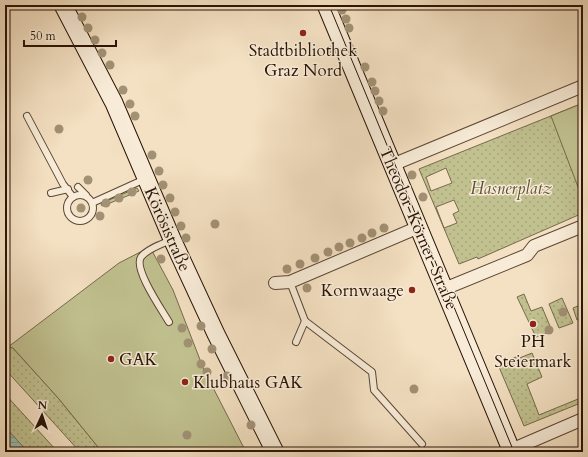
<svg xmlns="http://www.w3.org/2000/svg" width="588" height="457" font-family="Cardo,serif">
<defs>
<pattern id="grass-dots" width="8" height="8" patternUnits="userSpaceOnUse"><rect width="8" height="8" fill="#c1c190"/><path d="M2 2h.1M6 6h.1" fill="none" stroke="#a6a57b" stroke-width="1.8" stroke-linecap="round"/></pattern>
<pattern id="water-rules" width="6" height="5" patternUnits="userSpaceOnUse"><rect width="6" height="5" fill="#9dbeae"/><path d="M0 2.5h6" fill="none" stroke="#87a294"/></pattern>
</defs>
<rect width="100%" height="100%" fill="#f4e1c3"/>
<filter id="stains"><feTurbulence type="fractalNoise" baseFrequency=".005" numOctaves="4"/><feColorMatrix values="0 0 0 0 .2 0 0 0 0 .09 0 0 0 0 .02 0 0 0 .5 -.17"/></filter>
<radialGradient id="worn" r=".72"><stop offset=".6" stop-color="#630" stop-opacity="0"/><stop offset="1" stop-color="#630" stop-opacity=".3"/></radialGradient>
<g fill="url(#grass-dots)" stroke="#766a4b" fill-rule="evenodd">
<path d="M583 103V213L478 259 477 257 459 264 419 169ZM446 168 452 183 431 191 426 177ZM454 200 459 211 453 214 457 223 444 228 436 207Z"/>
<path d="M137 188 139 191 103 206 101 205 102 203Z"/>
<path d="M524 294 531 311 542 307 552 331 536 337 517 297Z"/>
<path d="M562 298 573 323 559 328 549 304Z"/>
<path d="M583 304V318L577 320 573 308Z"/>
<path d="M8 347 13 348 59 399 102 452H80L5 369V348Z"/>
<path d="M532 353 542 377 527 384 539 415 583 397V402L524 426 499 367 512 362 511 359 516 357 517 359Z"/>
<path d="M5 394 55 449 57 452H28L5 427Z"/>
</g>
<g fill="#c1c190" stroke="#766a4b">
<path d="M583 103V200L551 116Z"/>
<path d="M150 247 173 290 204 370 246 452H102L59 399 13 348 8 347 119 263Z"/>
</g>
<path fill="url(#water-rules)" stroke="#6f7a6b" d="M5 427 28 452H5Z"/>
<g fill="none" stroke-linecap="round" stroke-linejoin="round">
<g stroke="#5c4635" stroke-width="8">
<g id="lane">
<path d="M27 116 63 184 73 197"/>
<path d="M78 187 86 195"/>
<path d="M51 193 68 189"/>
<circle cx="80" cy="208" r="13"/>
<path d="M92 203 145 179"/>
<path d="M290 282 305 321 372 372 374 390 422 444"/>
<path d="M169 322C162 310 133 269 141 257 147 249 162 244 171 240"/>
<path d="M296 342 305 321"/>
</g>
</g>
<g stroke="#5c4635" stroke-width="14">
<g id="street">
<path d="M392 165 583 86"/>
<path d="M275 283 290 282 419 227"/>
<path d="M444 289 527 255 534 246 583 226"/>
<path d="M511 450 583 419"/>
</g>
</g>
<g stroke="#2a1306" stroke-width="19">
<g id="secondary">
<path d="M63 5 114 103 172 239 216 334 275 452"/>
<path d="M326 5 512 452"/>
</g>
</g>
<use href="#lane" stroke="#f8ecd8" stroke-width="6"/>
<use href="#street" stroke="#f8ecd8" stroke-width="12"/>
<use href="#secondary" stroke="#f8ecd8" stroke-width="17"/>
<path stroke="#2a1306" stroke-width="1" d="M329 5 514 452"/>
</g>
<g fill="#a29175">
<circle cx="342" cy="10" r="4.5"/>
<circle cx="82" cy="17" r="4.5"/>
<circle cx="346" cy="19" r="4.5"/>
<circle cx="88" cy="28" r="4.5"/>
<circle cx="349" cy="28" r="4.5"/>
<circle cx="95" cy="40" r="4.5"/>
<circle cx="332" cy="50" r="4.5"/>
<circle cx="102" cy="53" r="4.5"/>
<circle cx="110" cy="65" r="4.5"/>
<circle cx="365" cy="67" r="4.5"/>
<circle cx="372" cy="82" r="4.5"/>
<circle cx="123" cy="90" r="4.5"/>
<circle cx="375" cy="91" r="4.5"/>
<circle cx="379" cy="101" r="4.5"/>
<circle cx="130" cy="104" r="4.5"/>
<circle cx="383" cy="111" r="4.5"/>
<circle cx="135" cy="116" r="4.5"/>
<circle cx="59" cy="129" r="4.5"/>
<circle cx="152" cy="155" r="4.5"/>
<circle cx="159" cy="171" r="4.5"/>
<circle cx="412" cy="175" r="4.5"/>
<circle cx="88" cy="180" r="4.5"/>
<circle cx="163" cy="185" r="4.5"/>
<circle cx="132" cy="192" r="4.5"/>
<circle cx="423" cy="197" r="4.5"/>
<circle cx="119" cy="198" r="4.5"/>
<circle cx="170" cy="198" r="4.5"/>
<circle cx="106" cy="203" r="4.5"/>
<circle cx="81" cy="208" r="4.5"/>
<circle cx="175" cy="212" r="4.5"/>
<circle cx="100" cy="216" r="4.5"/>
<circle cx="215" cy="224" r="4.5"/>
<circle cx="181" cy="226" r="4.5"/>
<circle cx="384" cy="228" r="4.5"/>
<circle cx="372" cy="233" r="4.5"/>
<circle cx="186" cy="238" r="4.5"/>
<circle cx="362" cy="238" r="4.5"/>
<circle cx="350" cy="243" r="4.5"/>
<circle cx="339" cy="247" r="4.5"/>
<circle cx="328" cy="252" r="4.5"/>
<circle cx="315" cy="258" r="4.5"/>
<circle cx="161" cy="259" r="4.5"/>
<circle cx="300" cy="264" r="4.5"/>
<circle cx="287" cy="269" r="4.5"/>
<circle cx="307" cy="288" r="4.5"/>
<circle cx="563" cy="312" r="4.5"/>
<circle cx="201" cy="326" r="4.5"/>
<circle cx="182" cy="328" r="4.5"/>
<circle cx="549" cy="330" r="4.5"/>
<circle cx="188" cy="343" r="4.5"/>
<circle cx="212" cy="349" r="4.5"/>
<circle cx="201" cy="364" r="4.5"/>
<circle cx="207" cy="372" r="4.5"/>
<circle cx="227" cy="376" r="4.5"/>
<circle cx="414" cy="389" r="4.5"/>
<circle cx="251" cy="425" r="4.5"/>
<circle cx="187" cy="435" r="4.5"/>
</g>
<g fill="#8f2418" stroke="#f8ecd8" stroke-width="1.5">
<circle cx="303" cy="33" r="4"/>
<circle cx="412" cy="290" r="4"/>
<circle cx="533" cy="324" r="4"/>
<circle cx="111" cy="359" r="4"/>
<circle cx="185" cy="382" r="4"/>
</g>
<g text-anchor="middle" stroke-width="3" stroke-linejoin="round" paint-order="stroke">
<g font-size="17" fill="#2a1306" stroke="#f8ecd8">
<text x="303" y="56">Stadtbibliothek<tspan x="303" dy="20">Graz Nord</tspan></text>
<text x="404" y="296" text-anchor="end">Kornwaage</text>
<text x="533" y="347">PH<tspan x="533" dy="20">Steiermark</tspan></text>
<text x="119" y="365" text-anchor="start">GAK</text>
<text x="193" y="388" text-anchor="start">Klubhaus GAK</text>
</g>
<g font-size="17" font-style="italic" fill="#5f5036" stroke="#f8ecd8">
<text x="511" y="194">Hasnerplatz</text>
</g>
<g font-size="17" fill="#2a1306" stroke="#f8ecd8">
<text transform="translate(419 228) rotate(67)" y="6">Theodor-Körner-Straße</text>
<text transform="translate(168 229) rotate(66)" y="6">Körösistraße</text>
</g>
</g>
<rect width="588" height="457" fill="none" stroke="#f4e1c3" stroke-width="20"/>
<rect x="6" y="6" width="576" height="445" fill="none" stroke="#2a1306" stroke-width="2"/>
<rect x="10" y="10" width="568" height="437" fill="none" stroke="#2a1306"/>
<g transform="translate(42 415) rotate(3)" stroke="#f8ecd8" stroke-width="3" paint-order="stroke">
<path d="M0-3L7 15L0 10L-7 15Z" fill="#2a1306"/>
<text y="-6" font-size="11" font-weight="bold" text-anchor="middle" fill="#2a1306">N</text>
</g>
<path d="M24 40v6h92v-6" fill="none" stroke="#2a1306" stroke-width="2"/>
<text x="30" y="40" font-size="12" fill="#2a1306" stroke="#f8ecd8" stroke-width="3" paint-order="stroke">50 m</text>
<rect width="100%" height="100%" filter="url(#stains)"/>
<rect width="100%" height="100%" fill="url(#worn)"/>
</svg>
